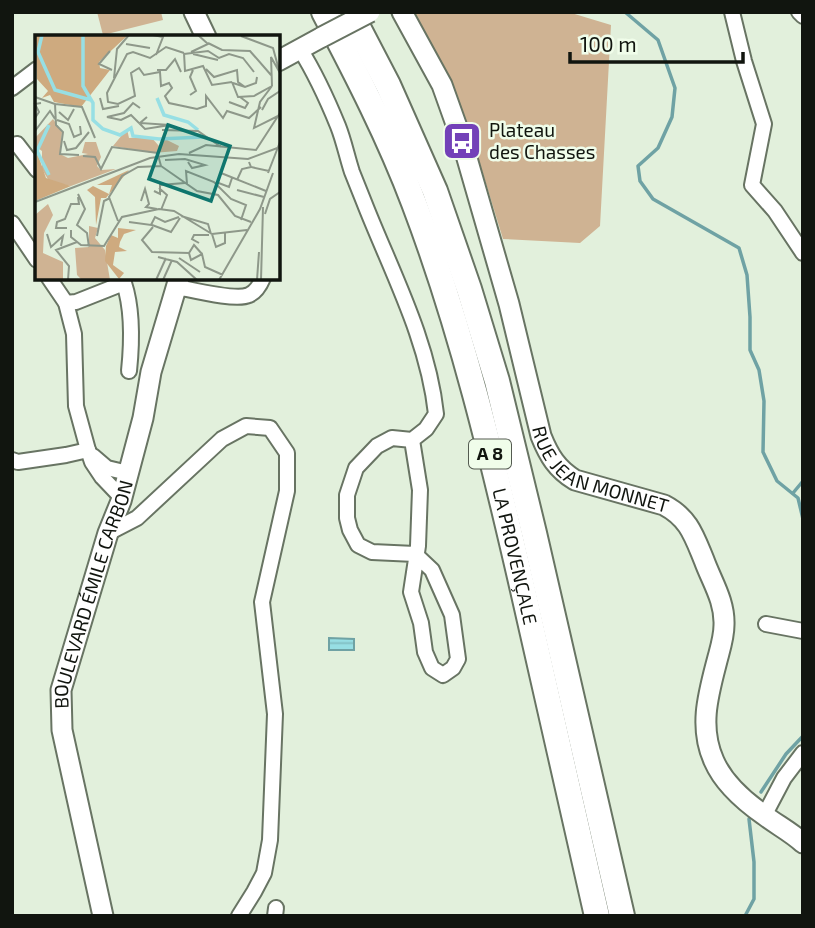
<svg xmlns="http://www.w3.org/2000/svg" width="815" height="928" font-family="'Exo 2',sans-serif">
<defs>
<pattern id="water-rules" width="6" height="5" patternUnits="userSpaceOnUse" patternTransform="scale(1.75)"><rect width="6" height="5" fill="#97dfe4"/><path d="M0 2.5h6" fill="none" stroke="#81bec2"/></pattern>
</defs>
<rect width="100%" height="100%" fill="#e2f0dc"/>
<g fill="#cfb393">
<path d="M97 12H161L163 20 103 35Z"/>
<path d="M406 12H568L611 25 600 226 580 243 503 239 472 138Z"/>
</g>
<path fill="url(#water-rules)" stroke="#6fa2a4" stroke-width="2" d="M329 638 354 639V650H329Z"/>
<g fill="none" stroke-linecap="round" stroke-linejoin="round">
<g stroke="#6fa2a4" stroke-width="3.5">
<path d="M625 12 658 40 675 88 672 117 658 148 638 166 640 181 653 199 739 248 747 275 750 317V350L759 370 764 401 763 452 777 481 798 498 803 519"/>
<path d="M793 493 803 481"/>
<path d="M761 792 786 754 803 736"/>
<path d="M745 916 754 899V862L749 819"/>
</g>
<g stroke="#687463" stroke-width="18">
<g id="street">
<path d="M732 12 744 61 764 124 752 185 775 211 803 253"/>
<path d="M799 12 803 16"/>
<path d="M300 49C315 73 327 99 338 126 344 141 347 157 352 172 356 182 360 192 364 202 391 271 428 339 436 414L426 429 412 440 392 438 377 446 356 468 347 495V518L350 530 358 545 372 552 415 554 432 570 452 615 458 659 453 668 443 675 432 668 425 652 421 623 411 592 418 546 420 490 412 440"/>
<path d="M12 88 37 69"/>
<path d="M17 144 37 170"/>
<path d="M12 223 37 260"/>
<path d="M49 278 66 303 74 334 76 406 88 450 92 462 102 477 122 498"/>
<path d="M177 287C193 290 236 301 249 295 256 292 260 285 263 278"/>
<path d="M66 303 76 302 124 283C133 310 132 342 129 371"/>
<path d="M93 456 107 468 128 473"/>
<path d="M12 460 18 462 66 455 88 450"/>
<path d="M108 533 137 518 222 439 246 426 270 428 287 453V491L262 602 275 714 270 840 264 873 254 892 239 916"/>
<path d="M766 624 803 631"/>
<path d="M764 816 784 778 803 753"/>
<path d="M275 916 276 908"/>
</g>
</g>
<g stroke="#687463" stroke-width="23">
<g id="secondary">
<path d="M194 12 206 37"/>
<path id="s1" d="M402 12 442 85 462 141 509 304 541 436C549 456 557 469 575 480L664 505C689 518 694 536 704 560 712 582 725 601 724 625 724 636 721 646 718 657 709 692 698 726 714 761 724 784 744 801 764 815 777 825 791 832 803 843"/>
<path d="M278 61 322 37"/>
<path id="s2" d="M103 916 62 730 61 690 108 533 121 501 143 418 151 372 179 278"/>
</g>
</g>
<g stroke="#687463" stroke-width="28">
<g id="highway">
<path id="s3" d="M324 12C357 75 389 137 414 203 462 329 493 460 523 590 548 699 572 807 597 916"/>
<path d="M350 12 388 85 435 191 469 289 497 381 534 533 622 916"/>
</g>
</g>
<use href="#street" stroke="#fff" stroke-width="14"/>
<use href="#secondary" stroke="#fff" stroke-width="19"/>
<use href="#highway" stroke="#fff" stroke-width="24"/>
<g stroke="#687463" stroke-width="23" stroke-linecap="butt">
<path id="secondary-bridge" d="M322 37 370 12"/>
</g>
<use href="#secondary-bridge" stroke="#fff" stroke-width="19"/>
</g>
<defs>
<g id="bus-square" transform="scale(2.0125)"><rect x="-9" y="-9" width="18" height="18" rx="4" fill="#7341b8" stroke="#f0fdea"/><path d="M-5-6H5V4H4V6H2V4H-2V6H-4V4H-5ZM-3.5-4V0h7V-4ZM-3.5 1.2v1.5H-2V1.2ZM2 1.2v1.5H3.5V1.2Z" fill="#fff"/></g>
</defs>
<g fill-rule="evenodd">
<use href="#bus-square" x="462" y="141"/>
</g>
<g text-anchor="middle" stroke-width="5" stroke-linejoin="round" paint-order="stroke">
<rect fill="#f0fdea" stroke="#545b51" stroke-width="2" x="469" y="439.5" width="42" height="29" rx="5"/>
<g font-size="18" font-weight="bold" fill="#11150f">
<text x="490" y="460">A 8</text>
</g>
<g font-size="19" fill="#11150f" stroke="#f0fdea" text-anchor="start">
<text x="489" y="137">Plateau<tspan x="489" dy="22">des Chasses</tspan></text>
</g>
<g font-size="19" fill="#11150f" stroke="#f0fdea">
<text dy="7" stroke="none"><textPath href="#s1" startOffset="520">RUE JEAN MONNET</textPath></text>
<text dy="7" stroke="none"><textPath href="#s3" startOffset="579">LA PROVENÇALE</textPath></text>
<text dy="7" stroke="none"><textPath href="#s2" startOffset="331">BOULEVARD ÉMILE CARBON</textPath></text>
</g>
</g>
<g transform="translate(35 35)">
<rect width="245" height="245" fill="#e2f0dc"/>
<path d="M18 84 27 97 25 119 33 123 53 119 47 118 50 107H61L66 122 62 131 66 135 81 134 36 151 14 146 7 134V116L3 113 0 118V103ZM92 94 94 103 116 102 124 111 130 104 144 111 142 116 118 118 78 111ZM13 169 18 180 9 198 8 218 28 227V245H0V180ZM54 191 63 193 60 203 70 215 75 245H47L42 240 40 213 54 212Z" fill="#cfb393"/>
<path d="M0 0H93L64 27 65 33 75 35 46 72 19 67 15 60 7 63 13 56 2 44ZM2 117 11 143 36 151 0 166ZM94 135 71 163H66L61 190 60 162 52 155 58 151 74 159 77 150H62ZM83 193 101 195 89 199 85 207 84 212 92 216 80 217 78 230 89 238 84 244 70 226 71 211 76 200 83 203Z" fill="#ceaa7f"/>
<path fill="none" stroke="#97dfe4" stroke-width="3.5" d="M7 0 3 17 20 55 56 65M48 0V51L58 68V85L68 94 85 100 96 93 98 101 124 104 168 102M122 63 129 80 153 87 163 95M14 140 2 116 14 90"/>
<path fill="none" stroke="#8e988a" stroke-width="2" d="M118 0 128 2 121 20M206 1 238 13 244 35M173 8 187 15 215 16 236 40M91 9 115 13M75 16 64 29 77 35M156 17 173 9 163 0M149 18 131 12 115 23 98 17 92 19 72 58 73 67 83 69 100 61 96 38 104 33 109 40 125 37 126 51 134 48 137 53 130 61 134 68 162 74 171 71V61L188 83 192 76 214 83 226 72M149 18 150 36 168 31 177 50 197 47M149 19 173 16 184 23 194 19 208 23 219 37M158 19 183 25M171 34 179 42 202 35 203 47 210 52M122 35H131L140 24 146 37M79 43 82 14 94 0M197 47 203 62 219 61 237 51 225 67 219 93 243 81M198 48 210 52 221 48 222 42M237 51 236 22 245 38M155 60 161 56 155 42 158 35M0 62 20 69 21 90 28 97 25 119 44 120M65 63 68 74 84 71M194 67 210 73 213 68 205 62M20 69 47 72 60 103M105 73 98 68 89 78 72 82 86 85 96 80 110 94 135 90 105 88 112 82M227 75 233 64 245 56M24 77 33 85 39 74M0 83 4 77 0 69 6 68M22 85 34 89 39 102 46 99 45 91M127 95 163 96 186 112M0 96 15 76 20 84M29 106 32 115 41 113 54 97M154 118 171 110 221 115 245 78M123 120 126 131 162 156 183 160 200 181 216 187M48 121 60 122 66 134 77 112 123 118M130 125 150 124 170 130 157 133 153 127M214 127 216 132 234 136M186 138 231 156M233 138 245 107M202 145 207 134 216 132M181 147 194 152 197 143M152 149 151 136 179 147 196 164 211 170 206 185M124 153 132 160 126 175M202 155 229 162M119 156 125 159V150L150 148M43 159 50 174 42 190 52 198 54 212M106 166 110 154 114 169 111 172 122 174M0 167 115 123 144 119 213 124 245 112M230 179 235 164 245 157M146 181 173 189 176 199M83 186 74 162 87 141 103 132 126 131M94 187 116 190 120 182 130 187 144 182M117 190 136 197 145 183M118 192 107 205 117 217 154 218 156 225 167 219 170 232 188 240M32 193H21L22 187 30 184 36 169H44L43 162M36 195V202L46 210 69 211 87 182 124 174 139 176 177 199M12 199 16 212 28 201 26 211M177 199 212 195M177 199 181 212 190 208V198M62 201 69 166 75 163M164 208 157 204 159 200H174M154 218 159 210 167 219M123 222 142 227 162 245M144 223 165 237M33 245 34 231 21 215 42 207M121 245 131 223M128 245 137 225M184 245 225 174 238 138M222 245 224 217M226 245 228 172"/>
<path fill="#0f766e" fill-opacity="0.15" stroke="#0f766e" stroke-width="3.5" d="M133 90 195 111 176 166 114 144Z"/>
<rect width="245" height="245" fill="none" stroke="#11150f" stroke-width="3.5"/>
</g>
<rect width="815" height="928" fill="none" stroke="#11150f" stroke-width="28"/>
<path d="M570 52v10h173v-10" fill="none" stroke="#11150f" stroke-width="3.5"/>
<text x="580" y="52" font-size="21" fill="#11150f" stroke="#f0fdea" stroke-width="5" paint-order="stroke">100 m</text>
</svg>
